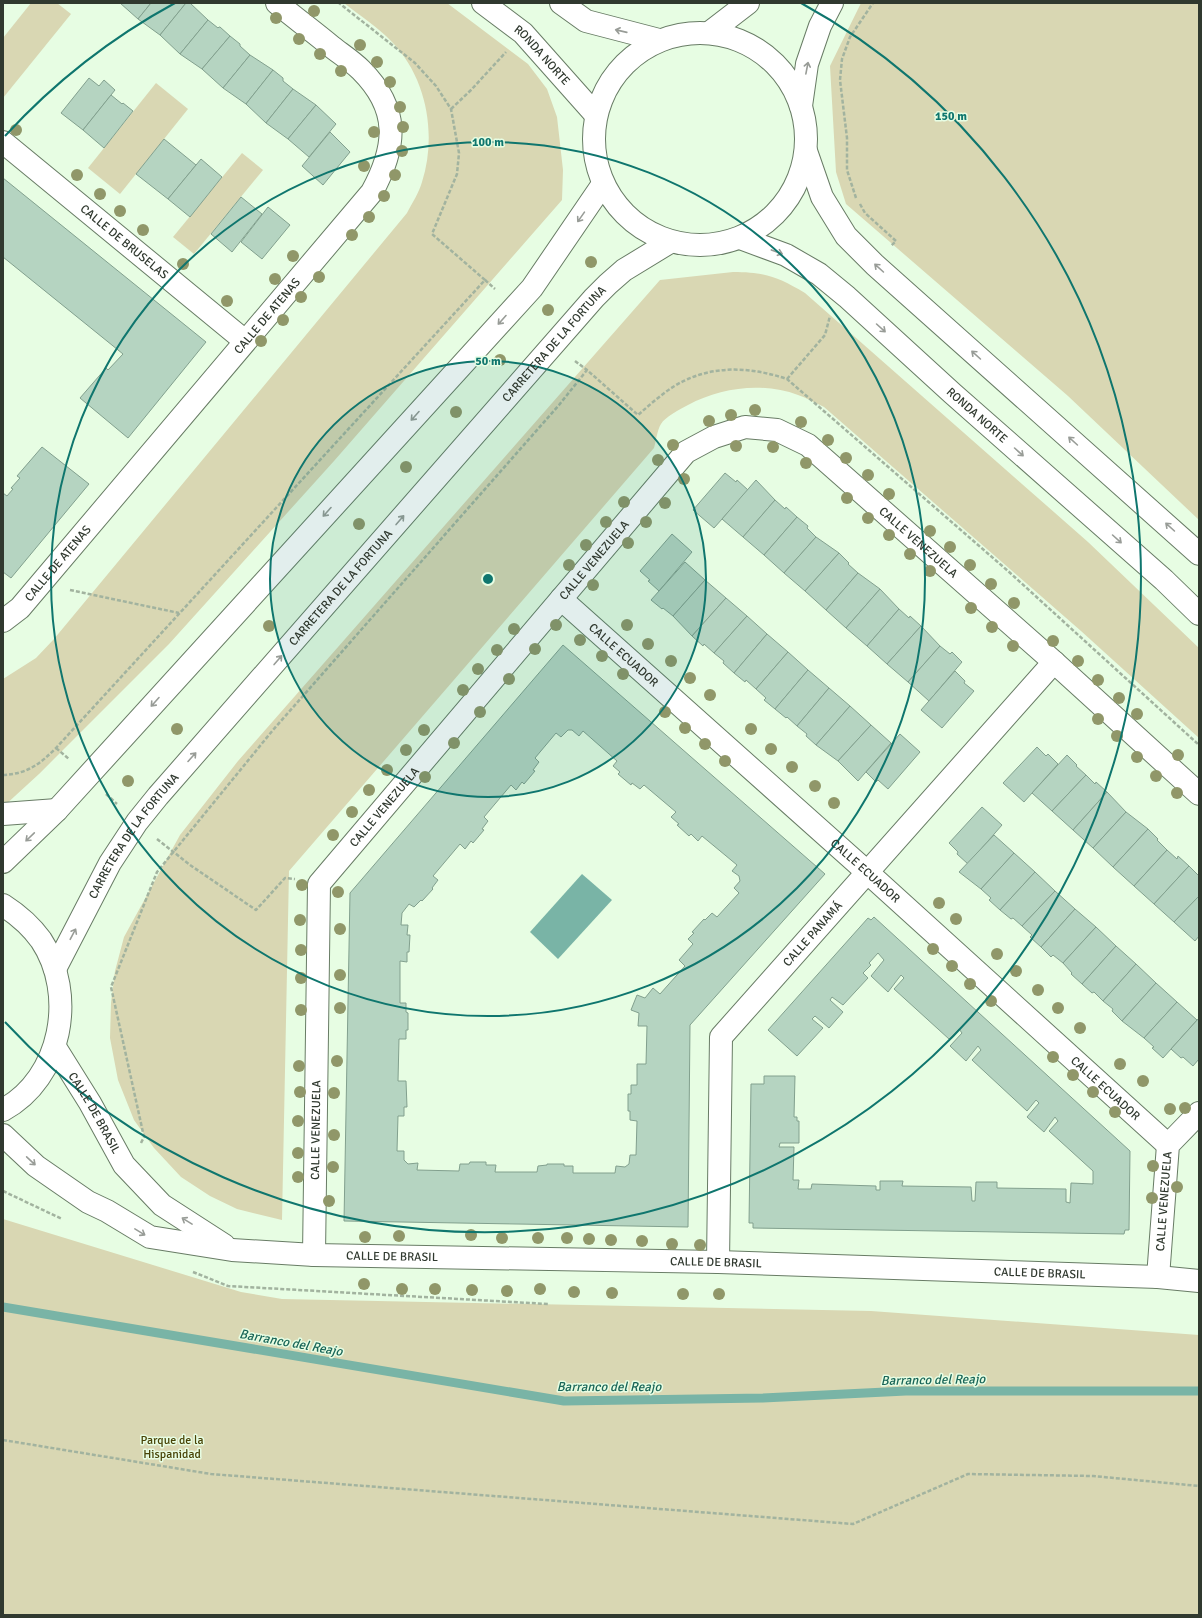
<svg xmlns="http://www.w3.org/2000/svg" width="1202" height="1618" font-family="Signika,sans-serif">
<rect width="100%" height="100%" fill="#e7fde3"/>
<g fill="#d9d7b3">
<path d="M31 3H57L71 14 3 98V38Z"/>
<path d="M344 3H447L528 64 547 89 557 117 563 170 562 200 334 461 169 644 39 774 3 807V679L36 658 54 639 407 213C412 203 419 193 422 182 437 135 427 78 392 42 378 27 360 16 344 3Z"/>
<path d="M861 3H1199V520L1068 396 846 204 836 172 830 66Z"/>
<path d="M156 83 188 109 120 194 88 168Z"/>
<path d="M242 153 263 170 194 254 173 237Z"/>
<path d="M733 272C765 272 778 277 805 293L1088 542 1199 648V738L1081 631 824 407C815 403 807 398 798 395 763 382 721 387 688 405 680 409 665 417 661 424 657 430 656 442 654 448L289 871 282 1220 237 1209 210 1196 181 1177 154 1148 134 1120 118 1080 110 1038 111 1003 115 971 124 937 180 835 238 761 660 280Z"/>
<path d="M3 1219 241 1292 282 1299 871 1311 1199 1335V1615H3Z"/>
</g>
<path fill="#79b4a6" d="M582 874 612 900 558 959 530 932Z"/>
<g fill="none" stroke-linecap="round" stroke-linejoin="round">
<path stroke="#79b4a6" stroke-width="9" d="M3 1307 564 1401 763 1398 906 1391H1199"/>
</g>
<g fill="#b5d4c1" stroke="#82a08e" fill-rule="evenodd">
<path d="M120 3H151L138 19Z"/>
<path d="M151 3H186L160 35 138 19Z"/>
<path d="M186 3H190L208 20 180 54 160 35Z"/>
<path d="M208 20 218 28 219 27H220L230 36 202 69 180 54Z"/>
<path d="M230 36 240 44V46L250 55 223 88 202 69Z"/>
<path d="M250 55 273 70 246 104 223 88Z"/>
<path d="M273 70 283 78V81L293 89 266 123 246 104Z"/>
<path d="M89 78 99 86 104 80 115 90 83 130 61 113Z"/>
<path d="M293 89 316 105 288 139 266 123Z"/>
<path d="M111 95 122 104 123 103 133 111 104 148 83 130Z"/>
<path d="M316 105 336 124 309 157 288 139Z"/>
<path d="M330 132 350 152 323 185 302 166Z"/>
<path d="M164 139 196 165 168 199 136 174Z"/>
<path d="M201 159 222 177 190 217 168 199Z"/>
<path d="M3 178 206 342 128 438 80 398 106 368 108 370 123 354 3 257Z"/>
<path d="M241 197 262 214 232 252 211 234Z"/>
<path d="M268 207 290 225 262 259 241 242Z"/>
<path d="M42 447 89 484 11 578 3 572V493L7 496 13 489 11 488 20 478 17 476Z"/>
<path d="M725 473 736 482 737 480 748 490 714 528 693 510Z"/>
<path d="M756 480 775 500 743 537 722 519Z"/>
<path d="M775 500 785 509 786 507 797 517 764 555 743 537Z"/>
<path d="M797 517 808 526 807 528 816 537 784 573 764 555Z"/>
<path d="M672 534 692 552 659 591 648 581 650 580 640 571Z"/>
<path d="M816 537 839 553 805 591 784 573Z"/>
<path d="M839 553 849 563 848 564 858 573 826 610 805 591Z"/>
<path d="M685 562 705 580 673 616 663 608 662 609 651 600Z"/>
<path d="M858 573 880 589 846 628 826 610Z"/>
<path d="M705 580 726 598 692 636 673 616Z"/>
<path d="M880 589 899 609 867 646 846 628Z"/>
<path d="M726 598 747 616 714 653 704 644 703 646 692 636Z"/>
<path d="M899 609 909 618 910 616 921 626 887 664 867 646Z"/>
<path d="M747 616 767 634 734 673 723 663 724 661 714 653Z"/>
<path d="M921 626 940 646 908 682 887 664Z"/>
<path d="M767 634 788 652 756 689 746 680 745 682 734 673Z"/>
<path d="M563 645 825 874 690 1025 688 1227 344 1221 350 893ZM568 730H572L579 736 583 731 617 761 613 766 620 772 618 774 631 785 632 783 640 789 644 785 676 812 671 817 679 824 677 825 689 836 691 834 698 841 702 836 737 865 732 871 739 876 740 881 734 888 739 893 717 917 712 913 705 920 704 919 692 932 694 933 688 939 693 944 679 960 685 966 660 994 653 988 645 998 637 995 631 1010 639 1013 638 1026H647L646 1064H637V1085H631V1094H628V1111H630V1120L637 1121 636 1155H630L629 1164 625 1167 616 1166 615 1173H573V1166H564V1164H547V1165L538 1166 537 1172H495L496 1165H486V1162H470L469 1164H460L459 1171 417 1170 418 1163 408 1164 404 1160V1151H397L398 1116H404V1107H407L406 1081H398L399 1039H406V1030H408V1013L406 1012V1003H400V961L407 962V952H409L410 935H407L408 925H401L402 913 409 904 414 907 421 900 422 901 433 889 432 888 438 880 433 876 460 844 465 849 471 841 473 843 484 830 482 829 488 821 484 817 511 785 516 790 522 782 524 784 535 771 533 770 539 762 535 758 556 733 561 737Z"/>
<path d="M940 646 950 654 952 652 962 662 929 701 908 682Z"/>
<path d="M788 652 808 670 775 709 764 700 766 698 756 689Z"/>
<path d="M808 670 829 688 797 726 787 717 786 718 775 709Z"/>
<path d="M955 671 965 681 964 683 974 691 942 728 921 710Z"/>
<path d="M829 688 850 706 816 745 806 736 807 734 797 726Z"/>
<path d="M850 706 871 725 838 761 816 745Z"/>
<path d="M871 725 891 743 858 781 838 761Z"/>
<path d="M900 734 920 752 888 789 878 780 876 782 866 772Z"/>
<path d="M1037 747 1046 756 1048 754 1058 764 1024 802 1003 783Z"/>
<path d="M1067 755 1077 765 1076 766 1086 775 1052 811 1032 793Z"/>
<path d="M1086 775 1095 784 1096 782 1107 792 1073 830 1052 811Z"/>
<path d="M1107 792 1126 812 1093 848 1073 830Z"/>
<path d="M982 807 1002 825 968 864 957 854 958 852 949 843Z"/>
<path d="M1126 812 1148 829 1113 867 1093 848Z"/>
<path d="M1148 829 1158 839 1157 840 1167 850 1134 886 1113 867Z"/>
<path d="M994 835 1014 853 981 889 959 872Z"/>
<path d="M1167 850 1177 859 1178 856 1189 866 1154 904 1134 886Z"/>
<path d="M1014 853 1035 872 1000 910 989 900 991 898 981 889Z"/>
<path d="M1189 866 1199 876V896L1174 922 1154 904Z"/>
<path d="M1035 872 1055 891 1022 926 1013 918 1011 919 1000 910Z"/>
<path d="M1055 891 1075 909 1041 947 1030 937 1032 935 1022 926Z"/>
<path d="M1199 896V936L1195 941 1174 922Z"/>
<path d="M1075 909 1096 927 1063 963 1053 955 1051 957 1041 947Z"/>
<path d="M874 917 1130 1151 1129 1230H1125L1124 1234 753 1228V1223H749L751 1084H764V1076H795L794 1117H797V1121H799V1143H780L779 1147H794L793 1180H799L798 1189H811L812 1184 876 1186V1190H880V1181H903L902 1186 971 1187 972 1201H975L976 1182H997V1188L1066 1189V1202L1070 1203 1071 1183 1093 1184V1171L1049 1131 1058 1121 1055 1117 1044 1132 1027 1117 1039 1103 1036 1100 1027 1111 972 1060 981 1050 978 1046 966 1061 950 1046 962 1033 959 1029 949 1039 894 989 904 978 901 975 888 992 871 976 884 960 878 953 869 963 871 965 863 973 868 978 843 1005 832 997 830 1000 843 1012 829 1028 815 1016 812 1019 823 1028 797 1056 768 1030 868 918 871 920Z"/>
<path d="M1096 927 1116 946 1082 984 1071 974 1072 973 1063 963Z"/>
<path d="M1116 946 1136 964 1103 1001 1094 992 1092 993 1082 984Z"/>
<path d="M1136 964 1156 983 1122 1021 1112 1011 1113 1009 1103 1001Z"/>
<path d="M1156 983 1177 1002 1144 1038 1122 1021Z"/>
<path d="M1177 1002 1197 1020 1163 1058 1152 1048 1154 1047 1144 1038Z"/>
<path d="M1199 1018V1059L1193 1066 1183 1057 1181 1058 1171 1049Z"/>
</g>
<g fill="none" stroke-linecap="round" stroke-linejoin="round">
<g stroke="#687c65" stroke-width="24">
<g id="minor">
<path id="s1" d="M3 142 245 341"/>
<path id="s2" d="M561 599 867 872 1168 1145"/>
<path id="s3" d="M3 621 20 608 372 192C397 146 400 109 361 70 352 61 341 54 332 47 314 32 295 18 277 3"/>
<path id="s4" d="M55 1047 90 1103 124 1165 162 1205 224 1245"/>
<path id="s5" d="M3 1135 36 1166 88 1202 107 1211 150 1237 232 1250 314 1255 718 1262 1158 1277 1199 1281"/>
<path id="s6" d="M314 1255 319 884 686 452 714 437 745 427 777 430 808 445 1054 662 1199 794"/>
<path id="s7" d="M718 1262 721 1037 1054 662"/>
<path id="s8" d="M1158 1277 1168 1145 1199 1113"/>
</g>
</g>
<g stroke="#687c65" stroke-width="24">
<g id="primary">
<path id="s9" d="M483 3 523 33 595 114"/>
<path d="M561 3 586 21 659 40"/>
<circle cx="700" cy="139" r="106"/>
<path d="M709 33 748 3"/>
<path d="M801 106 807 64 820 26 832 3"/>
<path d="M806 151 822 197 846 236 875 265 1199 554"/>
<path id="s10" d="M740 238 786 255 819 274 847 297 952 393 1164 580 1199 614"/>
<path d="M3 814 57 810"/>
<path d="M3 862 57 810 532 288 603 184"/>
<path d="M3 905C17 914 31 926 41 940 77 994 62 1078 3 1110"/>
<path id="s11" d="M55 969 110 863 137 822 158 796 594 298 608 284 624 270 670 242"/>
</g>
</g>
<g stroke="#a2b39f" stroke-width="2.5" stroke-dasharray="4 2" stroke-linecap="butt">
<path d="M451 109 471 90 506 52"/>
<path d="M856 198 847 170V138L840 80 842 59 850 37 873 3"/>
<path d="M860 204 865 213 896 241 891 246"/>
<path d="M485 280 495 289"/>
<path d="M575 361 587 370"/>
<path d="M787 379 825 335 830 316"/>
<path d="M70 590 179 613"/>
<path d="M56 748 69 759"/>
<path d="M3 775C27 774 40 764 56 748L485 280 432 234 457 174 459 153 451 109 436 86 415 63 339 3"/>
<path d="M106 794 117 804"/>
<path d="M157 839 190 865 256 910 285 878 295 879"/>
<path d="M141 1143 144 1137 111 987 157 872 273 730 559 405 587 370 638 415C653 402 669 387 688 379 720 365 754 368 787 379L1008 571 1199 745"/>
<path d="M3 1191 62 1219"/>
<path d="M193 1272 228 1286 548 1304"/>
<path d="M3 1440 211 1474 853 1524 968 1474 1093 1476 1199 1486"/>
</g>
<use href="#minor" stroke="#fff" stroke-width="22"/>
<use href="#primary" stroke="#fff" stroke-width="22"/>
</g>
<g fill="#909769">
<circle cx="314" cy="11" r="6"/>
<circle cx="276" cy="18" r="6"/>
<circle cx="299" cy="39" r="6"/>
<circle cx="360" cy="45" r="6"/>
<circle cx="320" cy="54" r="6"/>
<circle cx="377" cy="62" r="6"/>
<circle cx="341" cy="71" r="6"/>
<circle cx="390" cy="82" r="6"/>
<circle cx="400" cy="107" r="6"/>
<circle cx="403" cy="127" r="6"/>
<circle cx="16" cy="130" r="6"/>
<circle cx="374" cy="132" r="6"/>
<circle cx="402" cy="151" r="6"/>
<circle cx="364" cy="166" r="6"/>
<circle cx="77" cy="175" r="6"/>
<circle cx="395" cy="175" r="6"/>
<circle cx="100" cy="194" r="6"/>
<circle cx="384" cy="196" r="6"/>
<circle cx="120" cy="211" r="6"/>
<circle cx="369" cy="217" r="6"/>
<circle cx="143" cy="230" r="6"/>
<circle cx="352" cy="235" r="6"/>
<circle cx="293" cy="256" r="6"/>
<circle cx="591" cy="262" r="6"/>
<circle cx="183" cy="264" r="6"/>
<circle cx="319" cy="277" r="6"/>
<circle cx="275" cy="279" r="6"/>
<circle cx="301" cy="297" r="6"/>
<circle cx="227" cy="301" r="6"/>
<circle cx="548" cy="310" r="6"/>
<circle cx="283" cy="320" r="6"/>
<circle cx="261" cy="341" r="6"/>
<circle cx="500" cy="360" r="6"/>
<circle cx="755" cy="410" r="6"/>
<circle cx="456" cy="412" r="6"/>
<circle cx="731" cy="415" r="6"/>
<circle cx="709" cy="421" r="6"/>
<circle cx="801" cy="422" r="6"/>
<circle cx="828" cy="440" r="6"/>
<circle cx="673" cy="445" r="6"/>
<circle cx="736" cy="446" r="6"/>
<circle cx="773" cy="447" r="6"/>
<circle cx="846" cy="458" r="6"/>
<circle cx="658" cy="460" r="6"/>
<circle cx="806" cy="463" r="6"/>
<circle cx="406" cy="467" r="6"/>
<circle cx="868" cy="475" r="6"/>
<circle cx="684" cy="479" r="6"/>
<circle cx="889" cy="494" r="6"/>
<circle cx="847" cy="498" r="6"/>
<circle cx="624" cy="502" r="6"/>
<circle cx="665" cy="503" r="6"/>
<circle cx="868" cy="518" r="6"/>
<circle cx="606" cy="522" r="6"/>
<circle cx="646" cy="522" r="6"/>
<circle cx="359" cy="524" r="6"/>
<circle cx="930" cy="531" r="6"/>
<circle cx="889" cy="535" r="6"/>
<circle cx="628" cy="543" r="6"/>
<circle cx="586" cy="545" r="6"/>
<circle cx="950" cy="547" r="6"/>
<circle cx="910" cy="554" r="6"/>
<circle cx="569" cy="565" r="6"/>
<circle cx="970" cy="565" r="6"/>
<circle cx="930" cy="571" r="6"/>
<circle cx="991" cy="584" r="6"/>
<circle cx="593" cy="585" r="6"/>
<circle cx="1014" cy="603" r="6"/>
<circle cx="971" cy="608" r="6"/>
<circle cx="556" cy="625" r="6"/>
<circle cx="627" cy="625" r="6"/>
<circle cx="269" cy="626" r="6"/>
<circle cx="992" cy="627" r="6"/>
<circle cx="514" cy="629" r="6"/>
<circle cx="580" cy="640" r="6"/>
<circle cx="1053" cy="641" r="6"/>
<circle cx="648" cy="644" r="6"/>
<circle cx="1013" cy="646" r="6"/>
<circle cx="535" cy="649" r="6"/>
<circle cx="497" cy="650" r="6"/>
<circle cx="602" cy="656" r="6"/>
<circle cx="671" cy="661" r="6"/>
<circle cx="1078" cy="661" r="6"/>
<circle cx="478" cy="669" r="6"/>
<circle cx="623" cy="674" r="6"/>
<circle cx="690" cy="678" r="6"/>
<circle cx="509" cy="679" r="6"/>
<circle cx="1098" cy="680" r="6"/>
<circle cx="463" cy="690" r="6"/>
<circle cx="710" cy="695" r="6"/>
<circle cx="1119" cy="698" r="6"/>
<circle cx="480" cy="712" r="6"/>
<circle cx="665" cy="712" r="6"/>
<circle cx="1137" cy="714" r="6"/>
<circle cx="1098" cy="719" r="6"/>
<circle cx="685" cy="728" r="6"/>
<circle cx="177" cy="729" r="6"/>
<circle cx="751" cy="729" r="6"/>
<circle cx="424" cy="730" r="6"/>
<circle cx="1117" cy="736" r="6"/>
<circle cx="454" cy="743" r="6"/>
<circle cx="705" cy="744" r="6"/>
<circle cx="771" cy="749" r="6"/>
<circle cx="406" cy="750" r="6"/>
<circle cx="1178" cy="755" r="6"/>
<circle cx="1137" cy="757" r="6"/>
<circle cx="725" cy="761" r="6"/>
<circle cx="792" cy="767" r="6"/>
<circle cx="387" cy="770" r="6"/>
<circle cx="1156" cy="776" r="6"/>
<circle cx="425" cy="777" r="6"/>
<circle cx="128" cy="781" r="6"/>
<circle cx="815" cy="786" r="6"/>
<circle cx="369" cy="790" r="6"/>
<circle cx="1177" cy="793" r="6"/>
<circle cx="834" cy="803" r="6"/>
<circle cx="352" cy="812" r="6"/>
<circle cx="333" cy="835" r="6"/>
<circle cx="302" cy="885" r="6"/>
<circle cx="338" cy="892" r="6"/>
<circle cx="939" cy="903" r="6"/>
<circle cx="956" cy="919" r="6"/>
<circle cx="300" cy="920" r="6"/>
<circle cx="340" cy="929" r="6"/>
<circle cx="933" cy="949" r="6"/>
<circle cx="301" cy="950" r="6"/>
<circle cx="997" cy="954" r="6"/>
<circle cx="952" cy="966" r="6"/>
<circle cx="1016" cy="971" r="6"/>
<circle cx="340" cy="975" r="6"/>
<circle cx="301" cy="978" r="6"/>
<circle cx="970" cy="984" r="6"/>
<circle cx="1038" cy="990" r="6"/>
<circle cx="991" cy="1001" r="6"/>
<circle cx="340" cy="1008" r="6"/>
<circle cx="1058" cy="1008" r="6"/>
<circle cx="301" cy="1010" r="6"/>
<circle cx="1080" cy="1028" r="6"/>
<circle cx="1053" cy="1057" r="6"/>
<circle cx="337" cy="1061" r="6"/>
<circle cx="1120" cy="1064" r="6"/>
<circle cx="299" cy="1066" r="6"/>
<circle cx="1073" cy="1075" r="6"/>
<circle cx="1143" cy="1081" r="6"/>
<circle cx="300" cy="1092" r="6"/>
<circle cx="1093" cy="1092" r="6"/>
<circle cx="334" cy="1093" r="6"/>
<circle cx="1185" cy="1108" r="6"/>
<circle cx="1170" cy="1109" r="6"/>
<circle cx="1115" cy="1112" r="6"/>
<circle cx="298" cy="1121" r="6"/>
<circle cx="334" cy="1135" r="6"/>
<circle cx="298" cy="1153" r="6"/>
<circle cx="1153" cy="1166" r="6"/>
<circle cx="333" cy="1167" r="6"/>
<circle cx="298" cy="1177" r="6"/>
<circle cx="1177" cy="1187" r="6"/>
<circle cx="1152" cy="1198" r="6"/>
<circle cx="329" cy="1201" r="6"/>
<circle cx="471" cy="1235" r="6"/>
<circle cx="399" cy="1236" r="6"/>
<circle cx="365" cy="1237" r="6"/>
<circle cx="502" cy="1238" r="6"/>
<circle cx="538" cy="1238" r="6"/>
<circle cx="567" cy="1238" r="6"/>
<circle cx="589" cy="1239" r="6"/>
<circle cx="611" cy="1240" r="6"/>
<circle cx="642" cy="1241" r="6"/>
<circle cx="672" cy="1244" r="6"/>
<circle cx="700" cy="1245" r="6"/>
<circle cx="364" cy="1284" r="6"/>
<circle cx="402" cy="1289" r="6"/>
<circle cx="435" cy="1289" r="6"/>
<circle cx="540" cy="1289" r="6"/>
<circle cx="472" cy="1290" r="6"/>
<circle cx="507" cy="1291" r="6"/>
<circle cx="574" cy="1292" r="6"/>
<circle cx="612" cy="1293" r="6"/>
<circle cx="683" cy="1294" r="6"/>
<circle cx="719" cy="1294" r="6"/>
</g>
<defs><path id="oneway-shaft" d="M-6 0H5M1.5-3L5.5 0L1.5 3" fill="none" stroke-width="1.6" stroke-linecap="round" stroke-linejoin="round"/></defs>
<g stroke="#989c97">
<use href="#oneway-shaft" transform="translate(621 31) rotate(-167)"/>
<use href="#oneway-shaft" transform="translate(807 68) rotate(-79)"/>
<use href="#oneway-shaft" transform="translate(581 217) rotate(125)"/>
<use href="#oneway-shaft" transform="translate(777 252) rotate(20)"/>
<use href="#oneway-shaft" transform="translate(879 268) rotate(-138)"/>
<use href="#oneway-shaft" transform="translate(502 320) rotate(132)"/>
<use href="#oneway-shaft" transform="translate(881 328) rotate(42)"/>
<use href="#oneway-shaft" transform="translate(976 355) rotate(-138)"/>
<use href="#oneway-shaft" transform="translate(415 416) rotate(132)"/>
<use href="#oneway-shaft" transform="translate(1073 441) rotate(-138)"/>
<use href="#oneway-shaft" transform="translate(1019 452) rotate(42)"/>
<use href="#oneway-shaft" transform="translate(327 512) rotate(132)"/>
<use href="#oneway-shaft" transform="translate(400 520) rotate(-49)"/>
<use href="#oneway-shaft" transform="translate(1170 527) rotate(-138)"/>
<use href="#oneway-shaft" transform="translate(1117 539) rotate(42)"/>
<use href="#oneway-shaft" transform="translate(278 660) rotate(-49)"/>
<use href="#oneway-shaft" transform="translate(155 702) rotate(132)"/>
<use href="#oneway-shaft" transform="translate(192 757) rotate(-48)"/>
<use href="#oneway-shaft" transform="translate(30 837) rotate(136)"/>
<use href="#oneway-shaft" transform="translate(73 934) rotate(-62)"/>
<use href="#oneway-shaft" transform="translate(31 1161) rotate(43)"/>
<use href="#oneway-shaft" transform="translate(187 1221) rotate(-148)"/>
<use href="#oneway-shaft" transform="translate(140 1232) rotate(31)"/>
</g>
<circle cx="488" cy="579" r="218" fill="#0f766e" fill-opacity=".12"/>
<g fill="none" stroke="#0f766e" stroke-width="2">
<circle cx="488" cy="579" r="218"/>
<circle cx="488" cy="579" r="437"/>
<path d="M5 136A655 655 0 0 1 175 3M801 3A655 655 0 1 1 5 1022"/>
</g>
<g text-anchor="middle" stroke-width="3" stroke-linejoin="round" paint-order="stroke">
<g font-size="12" fill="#30392f" stroke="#e7fde3">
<text dy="4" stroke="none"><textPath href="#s9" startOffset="79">RONDA NORTE</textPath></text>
<text dy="4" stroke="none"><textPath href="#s1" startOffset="157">CALLE DE BRUSELAS</textPath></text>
<text dy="4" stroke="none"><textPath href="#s3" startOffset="404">CALLE DE ATENAS</textPath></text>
<text dy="4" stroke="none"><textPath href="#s11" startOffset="803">CARRETERA DE LA FORTUNA</textPath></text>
<text dy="4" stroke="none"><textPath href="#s10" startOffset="299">RONDA NORTE</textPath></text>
<text dy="4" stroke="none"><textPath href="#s6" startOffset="1216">CALLE VENEZUELA</textPath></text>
<text dy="4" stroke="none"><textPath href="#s6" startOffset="796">CALLE VENEZUELA</textPath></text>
<text dy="4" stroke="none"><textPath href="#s3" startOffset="80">CALLE DE ATENAS</textPath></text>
<text dy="4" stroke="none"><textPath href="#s11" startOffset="479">CARRETERA DE LA FORTUNA</textPath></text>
<text dy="4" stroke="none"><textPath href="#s2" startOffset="84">CALLE ECUADOR</textPath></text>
<text dy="4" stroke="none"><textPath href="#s6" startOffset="472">CALLE VENEZUELA</textPath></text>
<text dy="4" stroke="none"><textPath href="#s11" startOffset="155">CARRETERA DE LA FORTUNA</textPath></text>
<text dy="4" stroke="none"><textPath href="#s2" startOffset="408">CALLE ECUADOR</textPath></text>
<text dy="4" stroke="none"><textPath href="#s7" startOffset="363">CALLE PANAMÁ</textPath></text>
<text dy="4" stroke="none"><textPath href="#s2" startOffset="732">CALLE ECUADOR</textPath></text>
<text dy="4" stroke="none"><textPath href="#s4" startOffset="77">CALLE DE BRASIL</textPath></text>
<text dy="4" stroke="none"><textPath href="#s6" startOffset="125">CALLE VENEZUELA</textPath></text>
<text dy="4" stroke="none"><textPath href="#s8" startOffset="76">CALLE VENEZUELA</textPath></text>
<text dy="4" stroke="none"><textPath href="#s5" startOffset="423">CALLE DE BRASIL</textPath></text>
<text dy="4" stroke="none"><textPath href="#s5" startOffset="747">CALLE DE BRASIL</textPath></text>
<text dy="4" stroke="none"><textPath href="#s5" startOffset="1071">CALLE DE BRASIL</textPath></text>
</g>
<g font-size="12" fill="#484306" stroke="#e7fde3">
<text x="172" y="1444">Parque de la<tspan x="172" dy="14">Hispanidad</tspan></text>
</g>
<g font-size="13" font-style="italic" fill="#196557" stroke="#e7fde3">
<text transform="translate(291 1342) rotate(10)" y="5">Barranco del Reajo</text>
<text transform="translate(933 1379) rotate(-1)" y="5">Barranco del Reajo</text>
<text x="609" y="1391">Barranco del Reajo</text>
</g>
</g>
<circle cx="488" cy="579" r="6" fill="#0f766e" stroke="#e7fde3" stroke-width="2"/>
<g font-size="12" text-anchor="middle" font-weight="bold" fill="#0f766e" stroke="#e7fde3" stroke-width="3" stroke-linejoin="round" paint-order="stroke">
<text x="951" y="120">150 m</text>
<text x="488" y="146">100 m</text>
<text x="488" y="365">50 m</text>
</g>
<rect width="1202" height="1618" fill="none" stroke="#30392f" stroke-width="8"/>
</svg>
